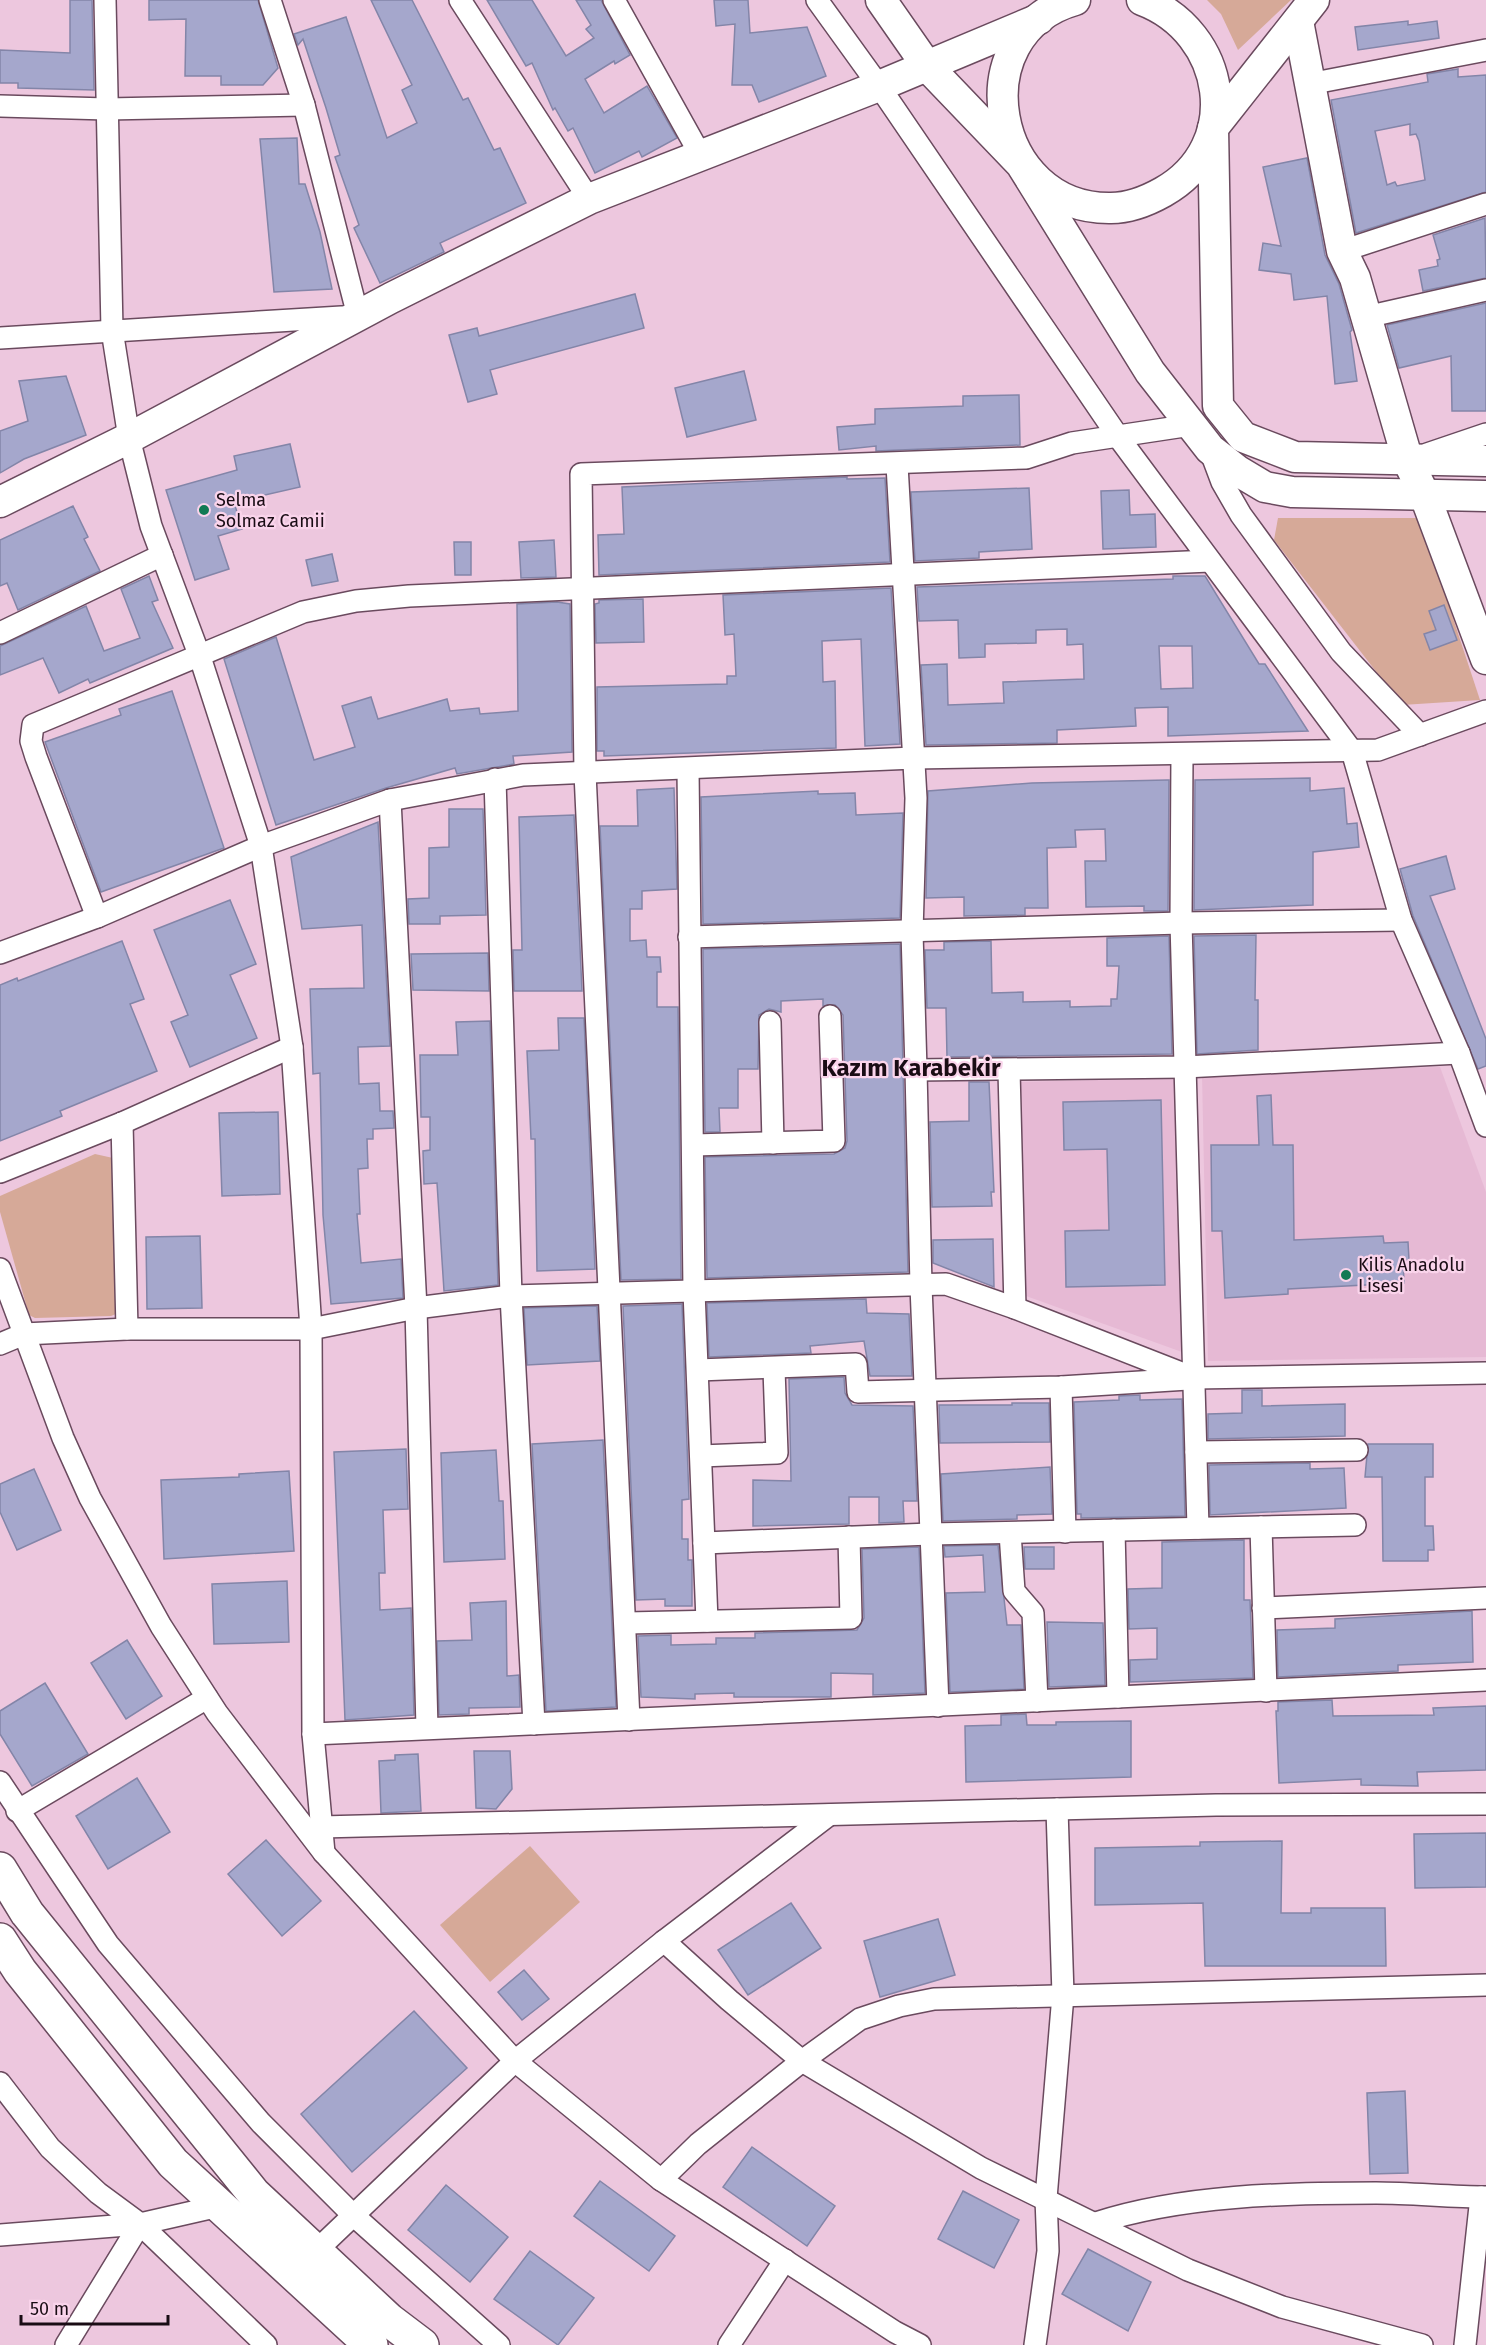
<svg xmlns="http://www.w3.org/2000/svg" width="1486" height="2345" font-family="'Fira Sans',sans-serif">
<rect width="100%" height="100%" fill="#edc7de"/>
<g fill="#e6b9d4">
<path d="M1440 1067 1486 1192V1357L1208 1361 1202 1074Z"/>
<path d="M1175 1078 1182 1352 1026 1296 1019 1082Z"/>
</g>
<g fill="#d6a998">
<path d="M1207 0H1291L1238 50 1221 14Z"/>
<path d="M1278 518H1420L1480 700 1402 705 1274 540Z"/>
<path d="M95 1154 113 1158 116 1314 111 1316 35 1318 29 1315 0 1212V1196Z"/>
<path d="M530 1846 580 1902 490 1982 440 1925Z"/>
</g>
<g fill="#a5a7cc" stroke="#8385a8" stroke-width="1.5" fill-rule="evenodd">
<path d="M70 0H92L94 90 18 88V83H0V50L70 53Z"/>
<path d="M149 0H258L278 68 263 85H221V76H185L186 19 149 20Z"/>
<path d="M371 0H412L463 100 468 98 494 150 500 148 526 203 440 243 444 252 380 283 354 228 359 225 335 157 340 155 326 108 303 39 298 45 294 34 346 17 387 138 417 123 402 90 412 85Z"/>
<path d="M487 0H532L566 56 594 38 586 29 591 25 576 0H601L630 55 615 64 614 61 585 79 604 113 647 86 677 138 642 157 639 151 595 173 573 128 568 131 555 108 553 110 532 63 526 66Z"/>
<path d="M714 0H748L750 33 807 27 826 76 759 102 752 85H732L735 24 716 26Z"/>
<path d="M1408 21V25L1437 21 1439 38 1358 50 1355 27Z"/>
<path d="M1458 69V77L1486 75V192L1356 233 1331 100 1428 82 1427 74ZM1410 124V135L1416 134 1419 141 1425 180 1397 186 1395 182 1387 185 1375 131Z"/>
<path d="M297 138 299 184H305L320 232 332 289 274 292 260 139Z"/>
<path d="M1307 158 1325 255 1339 284 1352 330 1350 332 1357 381 1335 384 1327 296 1294 300 1291 274 1259 270 1263 243 1281 246 1263 167Z"/>
<path d="M1485 218 1486 278 1423 291 1419 270 1438 266 1437 260 1440 259 1433 235Z"/>
<path d="M635 294 644 328 490 370 497 394 468 402 449 335 477 328 479 336Z"/>
<path d="M1486 303V411H1452L1451 356 1399 368 1387 325Z"/>
<path d="M744 371 756 420 687 437 675 388Z"/>
<path d="M66 376 86 435 24 459 0 473V431L28 421 19 381Z"/>
<path d="M1019 395 1020 445 876 451V446L839 450 837 427 875 424V409L963 406V396Z"/>
<path d="M290 444 300 487 234 502 242 529 218 536 229 569 195 580 166 490 237 470 234 456Z"/>
<path d="M847 477V479L885 478 890 562 599 575 598 535 624 534 622 487Z"/>
<path d="M1029 488 1032 549 979 552V558L915 561 911 492Z"/>
<path d="M1129 490 1130 515 1155 514 1156 547 1103 549 1101 491Z"/>
<path d="M73 506 88 537 84 539 100 571 18 610 7 583 0 586V540Z"/>
<path d="M554 540 556 577 521 578 519 542Z"/>
<path d="M454 542H471V575H455Z"/>
<path d="M332 554 338 581 312 586 306 560Z"/>
<path d="M149 576 158 600 152 602 173 648 90 683 88 679 59 693 43 658 0 675V646L86 606 104 651 140 638 121 589Z"/>
<path d="M1173 576H1205L1259 664H1265L1308 731 1168 736V707L1135 708 1136 726 1057 730V743L926 745 921 665 947 664 948 705 1004 703 1003 682 1084 679 1083 644 1067 645V629L1036 630V643L985 644V657L959 658 958 620 919 621 917 587 1173 579ZM1159 646H1192L1193 688 1161 689Z"/>
<path d="M891 588 900 744 865 746 861 639 822 641 823 682 835 681 836 748 604 756V751H597V687L727 684V676H736L734 634 725 635 723 595Z"/>
<path d="M643 599 644 642 596 643 595 604 599 603V600Z"/>
<path d="M557 602 570 604 572 752 513 756 514 764 457 774 455 768 386 788 276 825 224 659 276 637 314 760 355 747 342 706 371 697 378 719 447 699 450 711 479 708 480 714 518 711 517 604Z"/>
<path d="M1444 605 1457 640 1430 650 1424 634 1436 630 1429 611Z"/>
<path d="M172 691 224 848 101 892 45 742 121 715 119 709Z"/>
<path d="M1310 778V791L1344 788 1347 824 1357 823 1359 847 1313 852V905L1194 910 1195 780Z"/>
<path d="M1167 780H1169L1168 911H1144V906L1086 907 1085 861H1106L1105 829 1075 830 1076 847 1047 848 1048 908H1025V915L964 916V897L926 898 928 791 1032 783Z"/>
<path d="M674 788 677 889 642 891V909H630V941L646 940 647 957H660L661 972H657V1007H678L681 1279 621 1280 600 826H638L637 790Z"/>
<path d="M818 791V794L855 793 856 815 903 813 900 918 703 924 701 797Z"/>
<path d="M449 809H483L486 915 440 916V924H409L408 899 429 898V848L449 847Z"/>
<path d="M574 815 582 991H514L513 950H522L519 817Z"/>
<path d="M378 822 390 1046 358 1047 359 1084 379 1083 380 1111H393L394 1128 373 1129V1139H367L368 1168 358 1169 360 1214H357L361 1263 401 1259 403 1298 331 1304 323 1215 320 1073 313 1074 310 989 364 988 362 925 302 929 291 857Z"/>
<path d="M1446 856 1455 889 1430 896 1486 1039V1066L1478 1069 1413 916 1400 869Z"/>
<path d="M230 900 256 964 230 975 257 1038 190 1067 171 1022 188 1015 154 930Z"/>
<path d="M1256 935 1255 1000H1258V1050L1197 1054 1194 936Z"/>
<path d="M1169 936 1172 1054 947 1057 946 1008H927L925 950H944V942L991 941 992 993 1023 992V1002L1070 1001V1007L1111 1006V999H1117L1119 966H1107V938Z"/>
<path d="M122 941 144 999 130 1004 157 1071 60 1111 62 1116 0 1141V985L17 978 18 981Z"/>
<path d="M900 944 908 1272 707 1278 705 1157 834 1154 845 1148 847 1141 843 1015 835 1005 823 1006V999L781 1001V1012L769 1009 759 1015 758 1069H738V1108H719L720 1132H705L703 949Z"/>
<path d="M488 953 489 991 413 990 411 954Z"/>
<path d="M558 1018H584L595 1269 537 1271 535 1139H531L527 1051 559 1050Z"/>
<path d="M490 1021 498 1285 444 1291 437 1183 424 1184 423 1151 430 1150V1117H421L420 1055H458L456 1022Z"/>
<path d="M969 1082H989L994 1192H991L992 1206 932 1207 930 1122 969 1121Z"/>
<path d="M1271 1095 1273 1145H1293L1294 1240 1383 1236 1384 1243 1408 1242 1409 1260H1403L1404 1283 1288 1289V1294L1225 1298 1222 1231H1212L1211 1145H1259L1257 1096Z"/>
<path d="M1161 1100 1165 1285 1066 1287 1065 1231 1109 1230 1107 1149 1064 1150 1063 1102Z"/>
<path d="M278 1112 280 1194 222 1196 219 1113Z"/>
<path d="M200 1236 202 1308 147 1309 146 1237Z"/>
<path d="M993 1239 994 1287 933 1263V1240Z"/>
<path d="M866 1299 867 1313 909 1314 912 1376H870L864 1341 810 1346 811 1353 709 1357 707 1303Z"/>
<path d="M682 1304 689 1499 682 1500V1539H688V1560H692V1606H665V1599L636 1600 623 1306Z"/>
<path d="M597 1306 600 1361 527 1365 524 1308Z"/>
<path d="M844 1377 845 1393 852 1405 913 1406 917 1501H903L904 1522 879 1523V1497H849V1524L753 1526V1480L791 1481 789 1379Z"/>
<path d="M1242 1390H1262V1406L1345 1404V1436L1208 1439V1414L1242 1413Z"/>
<path d="M1140 1395V1400L1182 1399 1185 1516 1081 1518V1514H1077L1074 1402 1119 1400V1396Z"/>
<path d="M1012 1403H1049L1050 1442 940 1443 939 1405H1012Z"/>
<path d="M603 1440 616 1707 546 1711 532 1444Z"/>
<path d="M1368 1444H1433V1477H1425V1526H1433L1434 1550H1428V1561H1383L1382 1477H1365Z"/>
<path d="M406 1449 408 1509 383 1510 385 1573H379L380 1610 411 1608 414 1715 345 1720 334 1452Z"/>
<path d="M496 1450 499 1501H503L505 1559 444 1562 441 1453Z"/>
<path d="M1310 1463V1469L1344 1468 1346 1508 1210 1515 1209 1465Z"/>
<path d="M1050 1467 1052 1514 1017 1515V1519L943 1521 941 1474Z"/>
<path d="M34 1469 61 1530 17 1550 0 1512V1484Z"/>
<path d="M289 1471 294 1551 164 1559 161 1480 239 1477V1474Z"/>
<path d="M1244 1540V1600H1250L1253 1678 1130 1682V1660L1157 1659V1628L1129 1629 1128 1589 1162 1588V1542Z"/>
<path d="M998 1545 1007 1625H1021L1024 1689 950 1692 946 1593 985 1592 983 1555 945 1557 944 1546Z"/>
<path d="M919 1547 925 1693 873 1695V1674L831 1673V1697H734V1693L695 1694V1699L641 1697 638 1636 671 1635V1645L716 1644V1638H755V1633L857 1630 864 1618 862 1549Z"/>
<path d="M1024 1547H1054V1569H1025Z"/>
<path d="M287 1581 289 1642 214 1644 212 1584Z"/>
<path d="M506 1601 507 1676 519 1675 520 1707 469 1708V1714L439 1715 437 1641 472 1640 470 1603Z"/>
<path d="M1472 1611 1473 1662 1398 1665V1671L1278 1677 1277 1630 1335 1628V1619Z"/>
<path d="M1047 1622 1103 1623 1105 1685 1049 1687Z"/>
<path d="M127 1640 162 1696 126 1719 91 1663Z"/>
<path d="M45 1683 88 1754 32 1786 0 1734V1711Z"/>
<path d="M1332 1700 1333 1716 1434 1715 1433 1708 1486 1706V1770L1417 1772 1418 1786 1361 1785V1779L1279 1783 1276 1711H1278V1702Z"/>
<path d="M1026 1714 1027 1725H1056V1722L1131 1721V1777L966 1782 965 1726 1001 1725V1715Z"/>
<path d="M474 1751H510L512 1789 496 1809 476 1808Z"/>
<path d="M418 1754 421 1811 381 1813 379 1761 395 1760V1755Z"/>
<path d="M137 1778 170 1832 108 1869 76 1816Z"/>
<path d="M1486 1833V1887L1415 1888 1414 1834Z"/>
<path d="M266 1840 321 1901 282 1936 228 1874Z"/>
<path d="M1282 1841 1281 1913H1311V1908H1385L1386 1966H1205L1203 1903 1095 1905V1848L1200 1846V1842Z"/>
<path d="M791 1903 821 1948 748 1995 718 1950Z"/>
<path d="M938 1919 955 1975 880 1997 864 1941Z"/>
<path d="M524 1970 549 1999 522 2020 498 1992Z"/>
<path d="M414 2011 467 2068 352 2172 301 2114Z"/>
<path d="M1405 2091 1408 2173 1370 2174 1367 2093Z"/>
<path d="M752 2147 835 2206 807 2246 723 2187Z"/>
<path d="M600 2181 675 2236 649 2271 574 2216Z"/>
<path d="M446 2185 508 2237 470 2282 408 2230Z"/>
<path d="M963 2191 1019 2220 994 2268 938 2239Z"/>
<path d="M1088 2249 1151 2282 1128 2331 1062 2294Z"/>
<path d="M530 2251 594 2298 558 2345 494 2299Z"/>
</g>
<g fill="none" stroke-linecap="round" stroke-linejoin="round">
<g stroke="#6a4a5e" stroke-width="24">
<g id="street">
<path d="M105 0 112 330 129 438 151 526 200 657 261 846 292 1047 311 1329 313 1734 324 1853"/>
<path d="M460 0 589 199"/>
<path d="M614 0 701 156"/>
<path d="M817 0 879 86 1119 438 1352 751 1401 920 1459 1053 1486 1126"/>
<path d="M1309 84 1486 50"/>
<path d="M0 106 107 109 304 105"/>
<path d="M1342 251 1486 204"/>
<path d="M1366 317 1486 290"/>
<path d="M0 338 358 316 304 105 270 0"/>
<path d="M1210 450 1222 482 1241 515 1341 652 1420 735"/>
<path d="M1427 454 1486 434"/>
<path d="M897 465 916 798 912 932 916 1070 921 1286 938 1706"/>
<path d="M0 633 162 555"/>
<path d="M1182 754 1181 923 1198 1528"/>
<path d="M688 769 694 1291 707 1621"/>
<path d="M495 779 511 1296 534 1724"/>
<path d="M390 800 416 1308 427 1728"/>
<path d="M97 917 36 757 31 741 33 725 303 612 356 601 409 596 1210 561"/>
<path d="M689 937 1181 923 1401 920"/>
<path d="M0 953 97 917 261 846 390 800 523 775 914 758 1378 750 1486 711"/>
<path d="M770 1022 773 1143"/>
<path d="M916 1070 1185 1067 1459 1053"/>
<path d="M1009 1070 1015 1308"/>
<path d="M122 1123 127 1329"/>
<path d="M694 1145 834 1141 830 1016"/>
<path d="M0 1172 122 1123 292 1047"/>
<path d="M0 1269 63 1438 90 1498 161 1626 217 1713 324 1853 515 2061 661 2180 895 2332 920 2345"/>
<path d="M0 1344 24 1334 127 1329H311L416 1308 511 1296 946 1284 1015 1308 1194 1378 1486 1373"/>
<path d="M698 1370 856 1364 858 1392 1061 1387 1188 1379"/>
<path d="M1061 1387 1065 1532"/>
<path d="M1196 1452 1357 1450"/>
<path d="M701 1456 777 1453 774 1369"/>
<path d="M1261 1527 1266 1691"/>
<path d="M1114 1530 1118 1697"/>
<path d="M1010 1533 1014 1591 1033 1613 1037 1701"/>
<path d="M704 1543 930 1534 1355 1525"/>
<path d="M1263 1608 1486 1598"/>
<path d="M627 1623 851 1618 849 1537"/>
<path d="M629 1720 585 773 581 474 1026 458 1072 443 1191 425"/>
<path d="M313 1734 1486 1680"/>
<path d="M0 1782 108 1944 261 2123 353 2215 499 2345"/>
<path d="M17 1811 207 1698"/>
<path d="M321 1827 1216 1805 1486 1804"/>
<path d="M664 1941 729 2000 802 2061 981 2168 1188 2270 1282 2307 1422 2345"/>
<path d="M0 2083 50 2148 98 2193 140 2224 266 2345"/>
<path d="M661 2180 698 2144 802 2061 860 2019 899 2006 934 1999 1486 1985"/>
<path d="M1096 2223C1182 2195 1286 2193 1376 2193 1413 2193 1449 2197 1486 2197"/>
<path d="M0 2235 140 2224 219 2206"/>
<path d="M316 2251 515 2061 664 1941 829 1815"/>
<path d="M66 2345 140 2224"/>
<path d="M729 2345 785 2260"/>
<path d="M1035 2345 1048 2251 1046 2198 1063 1995 1057 1809"/>
<path d="M1465 2345 1481 2197"/>
</g>
</g>
<g stroke="#6a4a5e" stroke-width="33">
<g id="secondary">
<path d="M881 0 927 66 1021 164 1150 372 1210 449 1238 471 1265 487 1292 492 1486 496"/>
<path d="M1075 0C959 33 991 210 1111 208 1129 208 1147 201 1163 192 1245 146 1227 32 1142 0"/>
<path d="M1314 0 1213 128 1218 406 1243 437 1295 457 1486 461"/>
<path d="M1298 21 1342 251 1355 278 1408 461 1425 496 1486 659"/>
<path d="M0 502 129 438 391 298 589 199 879 86 1039 19"/>
</g>
</g>
<g stroke="#6a4a5e" stroke-width="36">
<g id="highway">
<path d="M0 1869 27 1913 254 2194 389 2320 422 2345"/>
<path d="M0 1940 20 1971 173 2163 371 2345"/>
</g>
</g>
<use href="#street" stroke="#fff" stroke-width="21"/>
<use href="#secondary" stroke="#fff" stroke-width="30"/>
<use href="#highway" stroke="#fff" stroke-width="33"/>
</g>
<g fill="#127a54" stroke="#fad4eb" stroke-width="2">
<circle cx="204" cy="510" r="6"/>
<circle cx="1346" cy="1275" r="6"/>
</g>
<g text-anchor="middle" stroke-width="4.5" stroke-linejoin="round" paint-order="stroke">
<g font-size="18" fill="#190c14" stroke="#fad4eb" text-anchor="start">
<text x="216" y="506">Selma<tspan x="216" dy="21">Solmaz Camii</tspan></text>
<text x="1358" y="1271">Kilis Anadolu<tspan x="1358" dy="21">Lisesi</tspan></text>
</g>
<g font-size="24" font-weight="bold" fill="#190c14" stroke="#fad4eb">
<text x="911" y="1076">Kazım Karabekir</text>
</g>
</g>
<path d="M21 2315v9h147v-9" fill="none" stroke="#190c14" stroke-width="3"/>
<text x="30" y="2315" font-size="18" fill="#190c14" stroke="#fad4eb" stroke-width="4.5" paint-order="stroke">50 m</text>
</svg>
